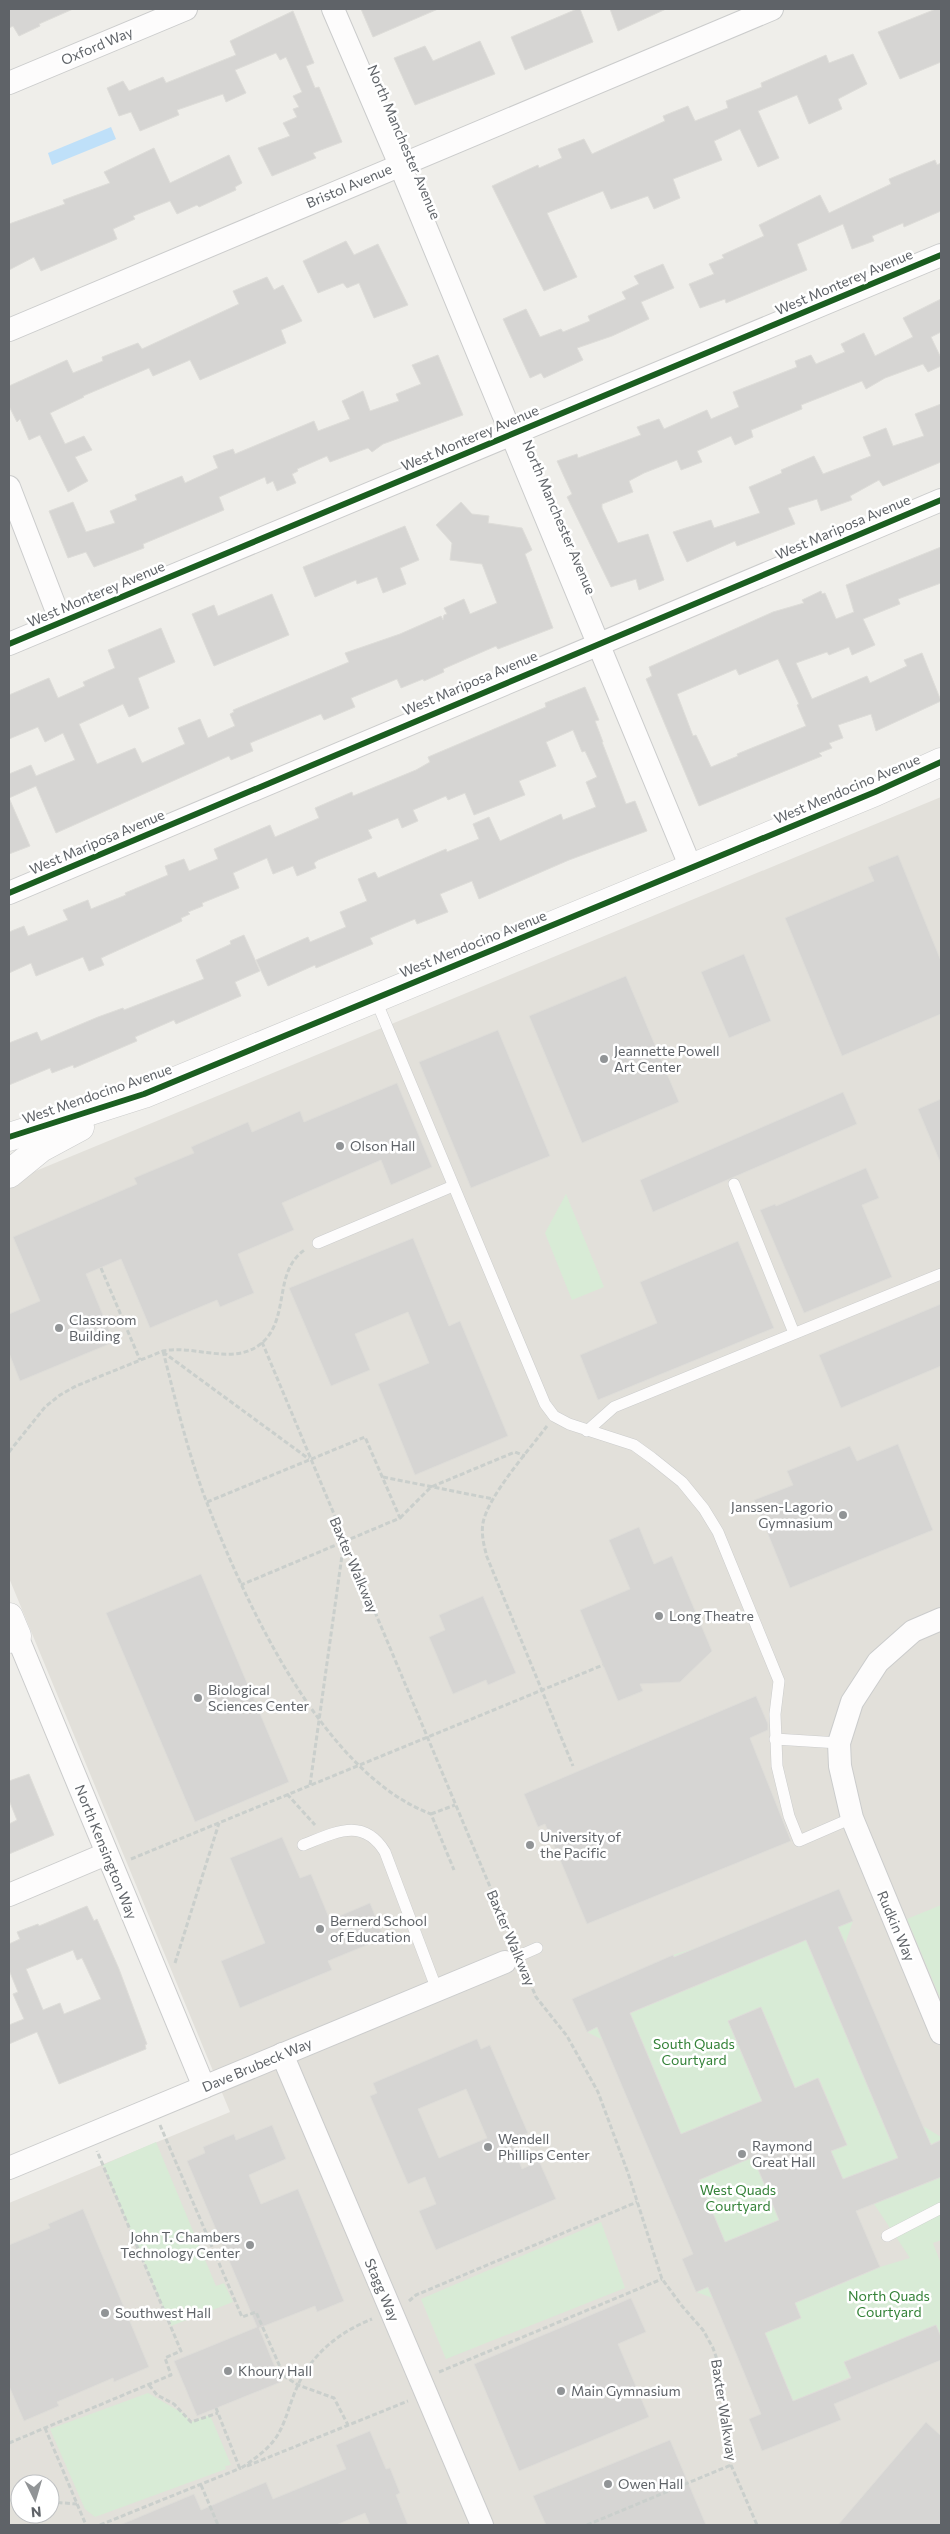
<svg xmlns="http://www.w3.org/2000/svg" width="950" height="2534" font-family="Commissioner,sans-serif">
<rect width="100%" height="100%" fill="#efeeea"/>
<path fill="#e2e0da" fill-rule="evenodd" d="M941 797V2525H9V2203L230 2112 9 1578V1182ZM20 2484H50V2514H20Z"/>
<g fill="#d8ebd6">
<path d="M566 1194 604 1287 572 1300 545 1233Z"/>
<path d="M941 1905V2000L907 1919Z"/>
<path d="M853 1921 845 1944 814 1957 880 2026 889 2045 856 2059 923 2126 941 2137V2140L843 2180 831 2151 846 2144 819 2078 795 2088 760 2007 728 2021 762 2101 649 2147 674 2117 636 2027 603 2040 587 2032 688 1988 673 1955 695 1948 708 1979 727 1935 748 1926 760 1958Z"/>
<path d="M156 2142 216 2286 224 2283 233 2302 171 2326 103 2165Z"/>
<path d="M753 2157 812 2296 880 2267 910 2258 874 2204 941 2177V2240L933 2243 941 2264V2337L936 2325 845 2362 850 2377 793 2401 773 2352 741 2364 733 2346 801 2318 781 2270 713 2298 696 2292 773 2260 725 2242 668 2193Z"/>
<path d="M601 2222 625 2288 446 2359 421 2299Z"/>
<path d="M148 2393 184 2414 191 2422 210 2415 231 2465 225 2466 226 2469 95 2517 85 2509 50 2429Z"/>
</g>
<path fill="#bfe0f9" d="M111 127 116 139 52 165 48 153Z"/>
<g fill="#d6d5d3" stroke="#deddd9" fill-rule="evenodd">
<path d="M9 9H73L39 24 40 26 19 36 13 26 9 28Z"/>
<path d="M361 9H438L373 37Z"/>
<path d="M577 9H580L593 42 525 70 511 37Z"/>
<path d="M610 9H666L618 31Z"/>
<path d="M936 9H941V62L900 79 878 32Z"/>
<path d="M293 11 314 63 306 66 315 88 319 87 342 142 313 153 316 158 272 176 258 148 290 136 283 123 297 117 293 109 299 107 293 96 302 92 286 57 280 60 276 53 235 70 246 93 226 102 223 94 177 110 179 115 140 131 131 112 119 116 107 88 123 81 129 91 163 77 166 83 236 55 230 41Z"/>
<path d="M480 41 495 74 415 105 394 58 425 46 433 61Z"/>
<path d="M853 54 867 84 838 99 842 109 809 124 797 95 758 111 779 158 758 167 740 129 714 141 722 160 673 179 680 198 654 209 648 196 611 209 603 191 547 213 577 277 544 291 492 186 538 165 539 168 562 158 558 149 584 139 592 154 665 121 663 116 688 106 695 121 728 108 726 101 762 87 761 83 826 55 829 63Z"/>
<path d="M154 148 170 183 229 155 242 183 235 187 236 190 199 207 197 205 177 214 170 201 133 216 135 219 113 229 117 239 41 271 34 257 9 270V224L65 204 63 200 110 183 104 172Z"/>
<path d="M935 160 937 165 941 163V211L904 227 903 223 872 236 874 241 852 249 843 224 797 244 807 270 726 303 725 299 700 308 689 284 714 274 709 264 724 258 722 255 764 236 759 225 820 195 829 213 891 184 889 179Z"/>
<path d="M346 241 354 255 378 244 408 305 374 318 359 283 347 288 343 283 318 293 303 261Z"/>
<path d="M663 264 674 288 641 302 649 319 612 336 577 348 583 360 544 378 541 373 530 378 503 319 526 309 540 337 561 329 563 332 590 321 588 316 626 299 622 292 639 284 634 276Z"/>
<path d="M267 277 274 290 283 285 302 321 281 330 286 343 200 380 190 360 153 376 149 368 83 396 84 397 50 413 65 444 84 436 92 450 75 457 88 481 68 492 40 435 29 440 20 419 17 422 9 406V386L67 360 73 373 103 361 102 357 138 343 142 349 239 304 233 291Z"/>
<path d="M941 299V332L931 337 941 358V366L928 372 923 364 885 378 866 389 862 381 801 405 802 409 751 430 753 437 735 445 731 436 697 451 702 462 681 470 677 460 644 473 629 481 633 492 602 504V508L618 543 648 534 664 580 639 590 636 579 611 587 567 497 572 494 557 461 577 454 578 458 641 435 637 427 659 419 664 429 707 410 711 419 739 407 733 392 797 367 795 361 811 355 816 364 845 352 841 344 864 333 875 356 913 337 903 318Z"/>
<path d="M438 355 463 415 383 444 372 452 368 448 330 462 327 456 297 469 298 471 292 474 296 483 277 491 273 481 267 484 265 477 219 497 224 510 143 544 144 548 94 567 86 552 68 558 49 511 73 502 86 532 115 523 110 511 137 500 135 495 182 476 185 483 218 468 213 456 233 449 235 454 314 421 318 431 350 419 342 401 363 391 370 411 399 401 396 394 421 384 412 365Z"/>
<path d="M941 404V462L883 486 879 480 850 496 852 500 821 511 817 499 788 508 795 524 737 546 735 541 687 562 673 532 711 520 714 528 760 513 749 487 782 473 781 470 814 456 823 474 871 456 863 437 886 428 893 446 924 436 915 414Z"/>
<path d="M461 502 472 514 489 516 488 523 522 528 532 550 525 554 553 628 498 649 496 646 443 669 444 672 424 681 423 679 401 688 397 679 351 698 355 707 324 720 321 714 250 743 253 751 231 760 229 756 56 833 36 786 9 798 30 846 9 854V774L31 765 36 776 75 760 63 733 45 742 38 727 9 739V695L49 678 58 698 85 686 83 682 115 668 108 650 161 628 175 662 138 678 149 708 129 717 123 704 79 724 97 764 135 748 142 763 185 744 178 728 200 719 208 738 235 726 230 714 234 712 233 710 349 662 345 653 400 634 441 616 443 620 444 615 447 614 444 608 464 599 470 614 497 603 482 564 450 560 452 543 436 525Z"/>
<path d="M405 526 419 560 400 568 406 584 383 593 377 577 357 584 356 580 315 597 303 567Z"/>
<path d="M941 547V583L898 599 900 604 863 619 875 645 852 655 849 647 829 655 827 652 796 663 812 699 867 676 870 683 907 666 904 660 922 653 941 701 876 731 871 714 838 725 843 738 829 743 832 748 819 753 822 756 699 806 646 679 652 676 649 667 773 612 804 603 802 600 821 591 822 594 825 593 836 619 854 612 846 585ZM778 659 799 704 797 705 806 726 737 754 738 756 711 767 696 735 693 736 677 694 736 669 739 675Z"/>
<path d="M272 594 289 635 214 666 192 614 214 605 218 616Z"/>
<path d="M585 687 599 720 595 721 603 742H602L626 804 635 801 647 831 569 860 479 899 472 881 440 894 448 912 417 924 415 919 370 938 373 944 316 968 315 965 268 986 256 960 308 937 310 942 346 927 340 912 367 901 358 879 375 872 378 878 446 849 447 852 479 839 473 824 489 817 500 841 561 814 563 820 596 807 586 782 597 777 585 751 582 752 573 730 546 742 556 766 519 781 525 795 474 815 465 793 448 800 446 796 413 810 418 821 402 828 398 818 368 830 372 838 318 860 314 863 316 868 297 876 293 866 273 874 267 858 233 873 239 888 202 903 203 906 188 912 190 914 181 918 182 921 101 958 104 965 89 971 83 957 36 976 31 963 9 973V932L24 926 28 936 68 920 63 910 88 900 91 909 126 895 125 893 168 875 165 866 184 859 189 871 218 859 214 849 270 825 275 837 319 818 315 808 352 792 353 796 416 770 430 762 428 757 546 707 545 703Z"/>
<path d="M898 855 941 961V1014L842 1056 785 918 874 881 868 867Z"/>
<path d="M244 935 260 971 235 982 241 996 176 1024 174 1020 135 1037 137 1041 74 1068 73 1065 52 1073 50 1068 9 1085V1043L37 1032 41 1041 98 1017 123 1008 124 1010 204 979 196 960 231 944 230 941Z"/>
<path d="M744 954 771 1021 729 1038 701 972Z"/>
<path d="M626 976 679 1102 582 1143 529 1016Z"/>
<path d="M498 1030 550 1156 471 1188 419 1062Z"/>
<path d="M397 1083 432 1167 391 1185 381 1160 282 1203 294 1230 238 1254 254 1293 220 1307 217 1300 150 1328 121 1259 86 1274 114 1342 20 1381 9 1353V1314L40 1301 13 1237 137 1184 134 1178 194 1153 191 1147 248 1122 252 1132 300 1111 304 1122Z"/>
<path d="M843 1092 857 1124 653 1212 640 1180Z"/>
<path d="M941 1099V1164L918 1109Z"/>
<path d="M866 1168 879 1198 862 1205 892 1277 804 1313 760 1210 775 1204 776 1206Z"/>
<path d="M413 1238 449 1326 460 1321 508 1436 415 1475 378 1384 429 1363 408 1312 355 1334 370 1370 331 1386 289 1288Z"/>
<path d="M738 1241 774 1328 598 1400 580 1355 657 1323 640 1282Z"/>
<path d="M941 1304V1366L841 1408 819 1355Z"/>
<path d="M898 1444 933 1530 790 1588 754 1500 793 1485 787 1471 850 1446 857 1461Z"/>
<path d="M639 1527 654 1564 672 1556 712 1651 680 1682 640 1684 643 1691 618 1701 580 1610 630 1589 609 1540Z"/>
<path d="M201 1574 289 1782 195 1822 106 1613Z"/>
<path d="M483 1596 516 1673 488 1685 486 1680 453 1694 429 1637 445 1630 439 1615Z"/>
<path d="M756 1696 768 1724V1730L750 1738 791 1841 587 1924 545 1824 538 1827 524 1794Z"/>
<path d="M29 1774 54 1835 9 1854V1824L17 1820 9 1800V1781Z"/>
<path d="M282 1837 300 1878 311 1874 330 1920 370 1903 384 1938 328 1961 332 1970 240 2008 221 1961 265 1943 230 1858Z"/>
<path d="M839 1889 853 1921 838 1927 931 2145 941 2140V2177L856 2211 880 2267 795 2303 801 2318 765 2333 793 2401 851 2378 844 2362 936 2325 941 2337V2360L834 2404 841 2420 762 2451 749 2419 761 2414 733 2346 708 2287 696 2292 682 2259 693 2254 597 2027 587 2032 572 1999 673 1955 674 1957ZM806 1940 898 2158 843 2179 831 2151 847 2145 818 2078 795 2088 761 2007 728 2021 762 2101 681 2134 630 2013ZM753 2157 779 2220 725 2242 699 2180Z"/>
<path d="M87 1906 94 1921 97 1919 119 1969 147 2044 145 2045 146 2049 59 2084 37 2032 9 2044V2025L24 2019 13 1994 18 1992 9 1970V1944L20 1939 17 1932 38 1924 39 1926ZM73 1950 77 1960 82 1958 101 1999 64 2014 60 2003 43 2010 26 1969Z"/>
<path d="M477 2039 481 2049 490 2045 528 2133 510 2140 522 2169 539 2161 556 2199 436 2250 419 2211 436 2204 425 2177 408 2184 370 2096 377 2093 373 2083ZM466 2089 487 2138 439 2158 418 2109Z"/>
<path d="M272 2125 286 2159 249 2175 261 2204 298 2189 344 2301 317 2312 315 2306 259 2328 281 2382 197 2416 174 2361 257 2327 187 2161 205 2153 203 2147 234 2134 236 2140Z"/>
<path d="M83 2209 149 2367 114 2382 113 2378 57 2402 59 2406 24 2421 9 2386V2245L50 2228 48 2224Z"/>
<path d="M631 2298 646 2332 618 2344 649 2417 519 2471 474 2364Z"/>
<path d="M926 2422 941 2436V2525H838Z"/>
<path d="M370 2431 386 2469 390 2468 400 2493 396 2495 408 2525H370L365 2513 336 2525H120L194 2494 201 2510 266 2482 273 2499 346 2469 336 2445Z"/>
<path d="M670 2440 706 2525H546L533 2496Z"/>
</g>
<g fill="none" stroke-linecap="round" stroke-linejoin="round">
<g stroke="#cbcccc" stroke-width="12">
<g id="service">
<path d="M375 998 545 1404 554 1416 569 1424 634 1445 652 1458 682 1482 704 1509 718 1532 779 1681 775 1714 777 1766 789 1816 799 1841 852 1818"/>
<path d="M734 1184 794 1333"/>
<path d="M318 1243 453 1186"/>
<path d="M587 1431 614 1407 941 1274"/>
<path d="M775 1739 839 1743"/>
<path d="M303 1845C334 1833 363 1816 385 1852L437 1990"/>
<path d="M505 1962 537 1948"/>
<path d="M887 2236 941 2208"/>
</g>
</g>
<g stroke="#cbcccc" stroke-width="24">
<g id="minor">
<path d="M333 9 400 165 691 868"/>
<path d="M9 83 186 9"/>
<path d="M9 330 772 9"/>
<path d="M9 487 61 622"/>
<path d="M9 644 941 255"/>
<path d="M9 893 941 500"/>
<path d="M941 1619 913 1631 878 1662 852 1702 839 1743 840 1766 852 1818 941 2033"/>
<path d="M17 1636 204 2087"/>
<path d="M9 1895 106 1854"/>
<path d="M282 2054 482 2525"/>
<path d="M9 2168 505 1962"/>
</g>
</g>
<g stroke="#cbcccc" stroke-width="29">
<g id="tertiary">
<path d="M9 1137 144 1094 875 792 941 762"/>
<path d="M9 1174 41 1148 80 1127"/>
<path d="M9 1617 17 1636 9 1639"/>
</g>
</g>
<g stroke="#cacfcc" stroke-width="3" stroke-dasharray="5 2.5" stroke-linecap="butt">
<path d="M101 1268 140 1360"/>
<path d="M262 1342 514 1944"/>
<path d="M163 1351C176 1402 188 1454 207 1503 246 1605 324 1774 431 1814L454 1870"/>
<path d="M163 1352 309 1459"/>
<path d="M547 1426C529 1450 488 1496 483 1523 481 1534 484 1546 487 1557L573 1766"/>
<path d="M9 1452 45 1407 60 1395 76 1386 163 1351C195 1344 236 1368 264 1341 290 1315 273 1270 306 1249"/>
<path d="M383 1477 493 1499"/>
<path d="M207 1502 365 1437 400 1518 241 1585"/>
<path d="M400 1518 431 1487 515 1452 525 1456"/>
<path d="M310 1785 344 1541"/>
<path d="M287 1794 315 1825"/>
<path d="M431 1814 455 1805"/>
<path d="M131 1859 603 1665"/>
<path d="M175 1963 219 1823"/>
<path d="M524 1968 536 1997 567 2036 598 2092 628 2173 662 2279 682 2306 703 2330 713 2348 719 2365 724 2392 731 2465 757 2525"/>
<path d="M160 2125 242 2317 256 2312 284 2376 298 2385 334 2398 348 2425"/>
<path d="M409 2301 416 2295 637 2202"/>
<path d="M439 2372 662 2279"/>
<path d="M149 2385 157 2395 174 2404 191 2422 218 2413"/>
<path d="M216 2408 240 2469C254 2459 268 2450 277 2436 285 2423 288 2410 293 2397 307 2358 335 2334 372 2319"/>
<path d="M45 2428 86 2525"/>
<path d="M9 2443 171 2375 165 2358 181 2351 97 2151"/>
<path d="M247 2466 408 2401"/>
<path d="M201 2485 218 2525"/>
<path d="M9 2500H20"/>
<path d="M50 2502 77 2504"/>
<path d="M100 2525 241 2468"/>
<path d="M587 2525 731 2465"/>
</g>
<use href="#service" stroke="#fdfcfc" stroke-width="11"/>
<use href="#minor" stroke="#fdfcfc" stroke-width="22"/>
<use href="#tertiary" stroke="#fdfcfc" stroke-width="28"/>
<g stroke="#fff" stroke-width="9">
<g id="cycleway">
<path d="M9 644 941 255"/>
<path d="M9 893 941 500"/>
<path d="M9 1137 144 1094 875 792 941 762"/>
</g>
</g>
<use href="#cycleway" stroke="#1b5e20" stroke-width="6"/>
</g>
<g fill="#919496" stroke="#fff" stroke-width="2">
<circle cx="604" cy="1059" r="5"/>
<circle cx="340" cy="1146" r="5"/>
<circle cx="59" cy="1328" r="5"/>
<circle cx="843" cy="1515" r="5"/>
<circle cx="659" cy="1616" r="5"/>
<circle cx="198" cy="1698" r="5"/>
<circle cx="530" cy="1845" r="5"/>
<circle cx="320" cy="1929" r="5"/>
<circle cx="488" cy="2147" r="5"/>
<circle cx="742" cy="2154" r="5"/>
<circle cx="250" cy="2245" r="5"/>
<circle cx="105" cy="2313" r="5"/>
<circle cx="228" cy="2371" r="5"/>
<circle cx="561" cy="2391" r="5"/>
<circle cx="608" cy="2484" r="5"/>
</g>
<g text-anchor="middle" stroke-width="5" stroke-linejoin="round" paint-order="stroke">
<g font-size="14" fill="#5f6368" stroke="#fff">
<text transform="translate(97 46) rotate(-23)" y="5">Oxford Way</text>
<text transform="translate(404 142) rotate(67)" y="5">North Manchester Avenue</text>
<text transform="translate(349 186) rotate(-23)" y="5">Bristol Avenue</text>
<text transform="translate(844 282) rotate(-23)" y="5">West Monterey Avenue</text>
<text transform="translate(470 438) rotate(-23)" y="5">West Monterey Avenue</text>
<text transform="translate(559 517) rotate(67)" y="5">North Manchester Avenue</text>
<text transform="translate(843 527) rotate(-23)" y="5">West Mariposa Avenue</text>
<text transform="translate(96 594) rotate(-23)" y="5">West Monterey Avenue</text>
<text transform="translate(470 683) rotate(-23)" y="5">West Mariposa Avenue</text>
<text transform="translate(847 789) rotate(-23)" y="5">West Mendocino Avenue</text>
<text transform="translate(97 842) rotate(-23)" y="5">West Mariposa Avenue</text>
<text transform="translate(473 944) rotate(-22)" y="5">West Mendocino Avenue</text>
<text transform="translate(97 1094) rotate(-19)" y="5">West Mendocino Avenue</text>
<text transform="translate(354 1565) rotate(67)" y="5">Baxter Walkway</text>
<text transform="translate(106 1852) rotate(68)" y="5">North Kensington Way</text>
<text transform="translate(896 1926) rotate(67)" y="5">Rudkin Way</text>
<text transform="translate(511 1938) rotate(67)" y="5">Baxter Walkway</text>
<text transform="translate(257 2065) rotate(-23)" y="5">Dave Brubeck Way</text>
<text transform="translate(382 2290) rotate(67)" y="5">Stagg Way</text>
<text transform="translate(724 2410) rotate(81)" y="5">Baxter Walkway</text>
</g>
<g font-size="14" fill="#5f6368" stroke="#fff" text-anchor="start">
<text x="614" y="1056">Jeannette Powell<tspan x="614" dy="16">Art Center</tspan></text>
<text x="350" y="1151">Olson Hall</text>
<text x="69" y="1325">Classroom<tspan x="69" dy="16">Building</tspan></text>
<text x="833" y="1512" text-anchor="end">Janssen-Lagorio<tspan x="833" dy="16">Gymnasium</tspan></text>
<text x="669" y="1621">Long Theatre</text>
<text x="208" y="1695">Biological<tspan x="208" dy="16">Sciences Center</tspan></text>
<text x="540" y="1842">University of<tspan x="540" dy="16">the Pacific</tspan></text>
<text x="330" y="1926">Bernerd School<tspan x="330" dy="16">of Education</tspan></text>
<text x="498" y="2144">Wendell<tspan x="498" dy="16">Phillips Center</tspan></text>
<text x="752" y="2151">Raymond<tspan x="752" dy="16">Great Hall</tspan></text>
<text x="240" y="2242" text-anchor="end">John T. Chambers<tspan x="240" dy="16">Technology Center</tspan></text>
<text x="115" y="2318">Southwest Hall</text>
<text x="238" y="2376">Khoury Hall</text>
<text x="571" y="2396">Main Gymnasium</text>
<text x="618" y="2489">Owen Hall</text>
</g>
<g font-size="14" fill="#348238" stroke="#fff">
<text x="694" y="2049">South Quads<tspan x="694" dy="16">Courtyard</tspan></text>
<text x="738" y="2195">West Quads<tspan x="738" dy="16">Courtyard</tspan></text>
<text x="889" y="2301">North Quads<tspan x="889" dy="16">Courtyard</tspan></text>
</g>
</g>
<rect width="950" height="2534" fill="none" stroke="#5f6368" stroke-width="20"/>
<g transform="translate(35 2499) rotate(175)"><circle r="24" fill="#ffffff" stroke="#bfc1c3"/>
<path d="M0-4L9 19L0 12L-9 19Z" fill="#919496"/>
<text y="-8" font-size="14" font-weight="bold" text-anchor="middle" fill="#5f6368">N</text>
</g>
</svg>
